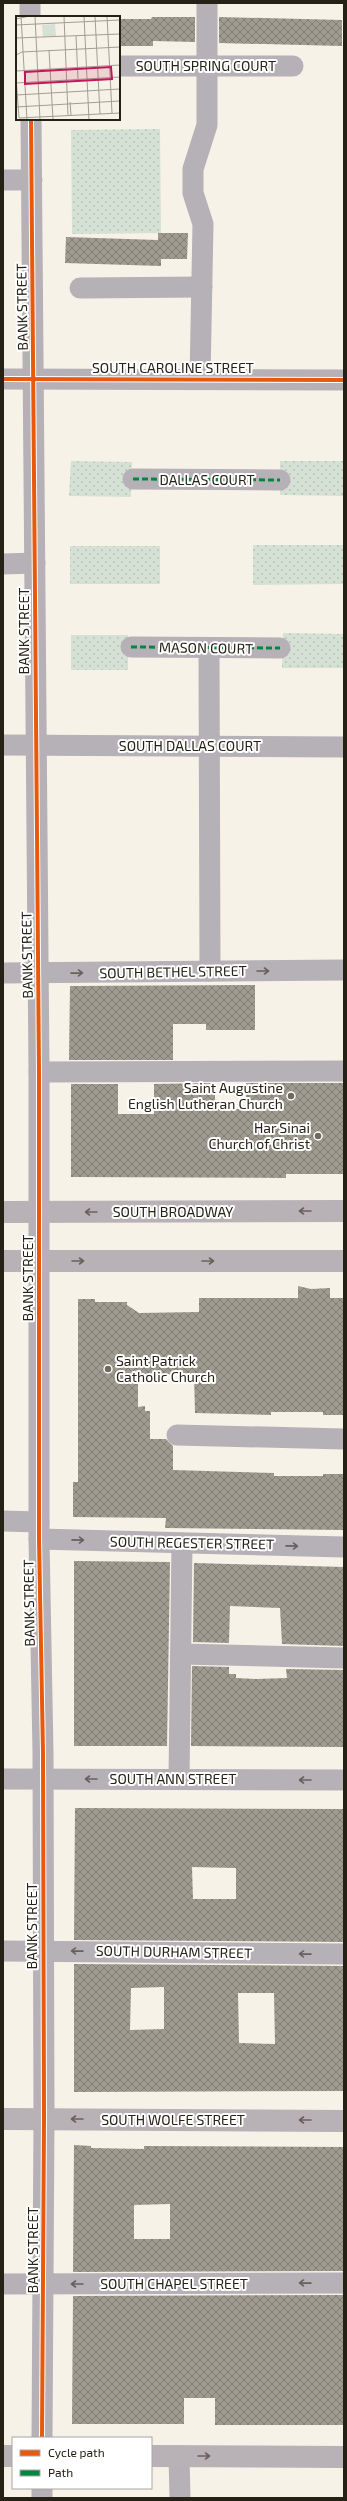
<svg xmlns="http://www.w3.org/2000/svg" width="347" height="2501" font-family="'Exo 2',sans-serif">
<defs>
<pattern id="grass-dots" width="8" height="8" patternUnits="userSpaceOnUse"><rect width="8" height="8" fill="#d5e1d5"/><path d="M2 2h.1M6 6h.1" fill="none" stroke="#b7c1b6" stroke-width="1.8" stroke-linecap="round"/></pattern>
<pattern id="building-cross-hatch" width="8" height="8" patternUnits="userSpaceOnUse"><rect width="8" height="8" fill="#9f9b91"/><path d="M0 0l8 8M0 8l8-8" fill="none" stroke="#817e75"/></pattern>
</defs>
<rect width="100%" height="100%" fill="#f7f2e7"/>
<g fill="url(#grass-dots)">
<path d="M160 129 161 233 72 234 71 130Z"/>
<path d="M71 461 132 462 131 497 69 496Z"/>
<path d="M280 461H344V496L280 495Z"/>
<path d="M253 545H344V584L253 585Z"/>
<rect x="70" y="546" width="90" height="38"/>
<path d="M283 633 344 634V668H282Z"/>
<rect x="71" y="635" width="57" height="35"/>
</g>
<g fill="url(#building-cross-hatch)" fill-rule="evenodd">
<path d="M152 17H195V42L153 41V46H119V19H151Z"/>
<path d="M219 17 342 20V46L219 43Z"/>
<path d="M158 233H188L187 259H161V266L65 263 66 237 158 240Z"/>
<path d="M255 985V1030H206V1024H173V1060H69L70 986Z"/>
<path d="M215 1083V1109H246V1083H344L343 1174H286V1178L71 1177V1084H118V1114H154V1084Z"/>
<path d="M298 1286 311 1289 330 1288V1298H344V1415H323V1412H271V1415L195 1413 194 1374 138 1375V1407L145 1406V1411H150V1439H166L173 1446V1470L274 1473V1476H323V1474H344V1530L165 1528 166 1518 73 1517V1482H78V1299H95V1302H127V1305L139 1313 199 1312V1298H298Z"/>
<path d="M74 1561 170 1562 167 1746H74Z"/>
<path d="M194 1563 344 1567V1646L282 1644 280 1608 230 1606 229 1643 193 1642Z"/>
<path d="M192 1666 229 1667V1674H236V1678L256 1679 287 1678 286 1669 344 1670V1747L191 1746Z"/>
<path d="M75 1808 344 1809V1942L74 1940ZM192 1867 236 1868V1899H193Z"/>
<path d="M74 1964 344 1966V2091L74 2092ZM164 1987V2029L130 2030 131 1988ZM238 1993H274L275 2044 239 2043Z"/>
<path d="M74 2145 91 2146V2148L144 2149V2146L344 2147V2271L73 2272ZM170 2204V2239H134V2205Z"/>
<path d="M344 2295V2425H215V2398H184V2424H72L73 2296Z"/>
</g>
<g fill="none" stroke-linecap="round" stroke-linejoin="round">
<g stroke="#b6b0b7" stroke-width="21">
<path d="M30 3V17"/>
<path d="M119 66H293"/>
<path d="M31 119 39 1072V1539L43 1752 44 2119 42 2438"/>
<path d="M3 180H32"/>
<path d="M80 288 202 287"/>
<path d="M3 379 344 380"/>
<path d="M200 379 203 224 193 193V169L207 125V3"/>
<path d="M133 479 280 480"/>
<path d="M3 564 35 563"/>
<path d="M131 647 280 648"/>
<path d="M209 648 210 971"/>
<path d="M3 745 344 747"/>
<path d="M3 973 344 970"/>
<path d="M39 1072 344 1071"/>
<path d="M177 1435 344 1439"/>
<path d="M3 1521 39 1522"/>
<path d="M39 1539 344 1547"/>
<path d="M181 1654 344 1658"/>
<path d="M3 1779 344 1780"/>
<path d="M179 1779 182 1543"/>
<path d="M3 1951 344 1954"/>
<path d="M3 2284 344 2283"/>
<path d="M179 2456 180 2498"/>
<path d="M42 2498V2488"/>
</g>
<g stroke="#b8b1b6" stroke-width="22">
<path d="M3 1212 344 1211"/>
<path d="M3 1261H344"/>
<path d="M3 2119 344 2121"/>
<path d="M3 2456H13"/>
<path d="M151 2456 344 2457"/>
</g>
<g stroke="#00873e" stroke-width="3" stroke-dasharray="6 3" stroke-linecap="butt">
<path d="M133 479 280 480"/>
<path d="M131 647 280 648"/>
</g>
<g stroke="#fff" stroke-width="6">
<g id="cycleway">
<path d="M31 119 39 1072V1539L43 1752 44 2119 42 2438"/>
<path d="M3 379 344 380"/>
</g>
</g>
<use href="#cycleway" stroke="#e8590c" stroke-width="4"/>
</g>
<defs><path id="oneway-shaft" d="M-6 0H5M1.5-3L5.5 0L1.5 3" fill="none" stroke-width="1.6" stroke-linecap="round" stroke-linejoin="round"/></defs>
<g stroke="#67615e">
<use href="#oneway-shaft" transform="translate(263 971)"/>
<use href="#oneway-shaft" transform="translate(77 973) rotate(-1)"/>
<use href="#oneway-shaft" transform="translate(78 1540) rotate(1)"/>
<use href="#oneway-shaft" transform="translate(292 1546) rotate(1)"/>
<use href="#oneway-shaft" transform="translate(91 1779) rotate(-180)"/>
<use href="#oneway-shaft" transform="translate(305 1780) rotate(-180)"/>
<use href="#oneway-shaft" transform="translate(77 1951) rotate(-179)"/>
<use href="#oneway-shaft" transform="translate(305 1954) rotate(-179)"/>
<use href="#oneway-shaft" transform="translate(305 2283) rotate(-179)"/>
<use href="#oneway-shaft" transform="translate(77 2284) rotate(180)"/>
</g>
<g stroke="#68625d">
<use href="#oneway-shaft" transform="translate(305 1211) rotate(180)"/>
<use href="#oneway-shaft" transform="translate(91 1212) rotate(180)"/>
<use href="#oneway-shaft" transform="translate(78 1261)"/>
<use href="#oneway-shaft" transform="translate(208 1261)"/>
<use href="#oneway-shaft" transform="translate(77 2119) rotate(-180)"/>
<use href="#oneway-shaft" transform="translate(305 2120) rotate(-180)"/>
<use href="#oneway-shaft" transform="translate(204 2456)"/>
</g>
<g fill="#6f6a5e" stroke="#fff" stroke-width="1.5">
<circle cx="291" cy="1096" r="4"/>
<circle cx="318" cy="1136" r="4"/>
<circle cx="108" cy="1369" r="4"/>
</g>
<g text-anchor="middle" stroke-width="4" stroke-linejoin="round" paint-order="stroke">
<g font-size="14" fill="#262115" stroke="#fff">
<text x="206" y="71">SOUTH SPRING COURT</text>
<text transform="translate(22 307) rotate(-91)" y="5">BANK STREET</text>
<text x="173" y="373">SOUTH CAROLINE STREET</text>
<text x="207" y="485">DALLAS COURT</text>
<text transform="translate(24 631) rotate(-90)" y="5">BANK STREET</text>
<text transform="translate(206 648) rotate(1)" y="5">MASON COURT</text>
<text x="190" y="751">SOUTH DALLAS COURT</text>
<text transform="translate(27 955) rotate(-91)" y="5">BANK STREET</text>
<text transform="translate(173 972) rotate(-1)" y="5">SOUTH BETHEL STREET</text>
<text x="173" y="1217">SOUTH BROADWAY</text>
<text transform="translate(28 1278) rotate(-90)" y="5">BANK STREET</text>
<text transform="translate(192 1543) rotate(1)" y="5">SOUTH REGESTER STREET</text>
<text transform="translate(29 1603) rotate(-91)" y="5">BANK STREET</text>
<text x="173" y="1784">SOUTH ANN STREET</text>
<text transform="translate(32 1926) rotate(-90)" y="5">BANK STREET</text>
<text transform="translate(174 1952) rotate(1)" y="5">SOUTH DURHAM STREET</text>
<text x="173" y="2125">SOUTH WOLFE STREET</text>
<text transform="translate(33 2250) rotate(-90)" y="5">BANK STREET</text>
<text x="174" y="2289">SOUTH CHAPEL STREET</text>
</g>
<g font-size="14" fill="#262115" stroke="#fff" text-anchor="end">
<text x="283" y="1093">Saint Augustine<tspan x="283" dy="16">English Lutheran Church</tspan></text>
<text x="310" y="1133">Har Sinai<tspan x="310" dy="16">Church of Christ</tspan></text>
<text x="116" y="1366" text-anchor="start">Saint Patrick<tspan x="116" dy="16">Catholic Church</tspan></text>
</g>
</g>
<g transform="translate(16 16)">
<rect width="104" height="104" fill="#f7f2e7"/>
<path d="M39 8 40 20 27 21 26 9Z" fill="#d5e1d5"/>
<path fill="none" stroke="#a39e93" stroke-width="1" d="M5 0 11 104M19 0 24 104M48 0 52 99M68 0 73 104M79 0 84 98M91 0 96 97M0 3 14 0M0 9 104 4M60 20 62 63M0 22 104 18M33 34 37 104M0 39 6 36 104 31M0 55 104 49M0 61 3 102 104 97M0 67 104 61M0 79 104 73M54 86 55 99M0 91 104 85"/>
<path fill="#c2185b" fill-opacity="0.15" stroke="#c2185b" stroke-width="2" d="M95 51 96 63 9 68V56Z"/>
<rect width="104" height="104" fill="none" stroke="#262115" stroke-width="2"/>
</g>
<rect width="347" height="2501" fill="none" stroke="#262115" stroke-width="8"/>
<rect x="12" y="2437" width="140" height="52" fill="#ffffff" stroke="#a8a6a1"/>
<rect x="20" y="2450" width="20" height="6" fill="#e8590c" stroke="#a8a6a1"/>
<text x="48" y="2457" font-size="12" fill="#262115">Cycle path</text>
<rect x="20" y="2470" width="20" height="6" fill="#00873e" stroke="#a8a6a1"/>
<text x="48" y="2477" font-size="12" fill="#262115">Path</text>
</svg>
